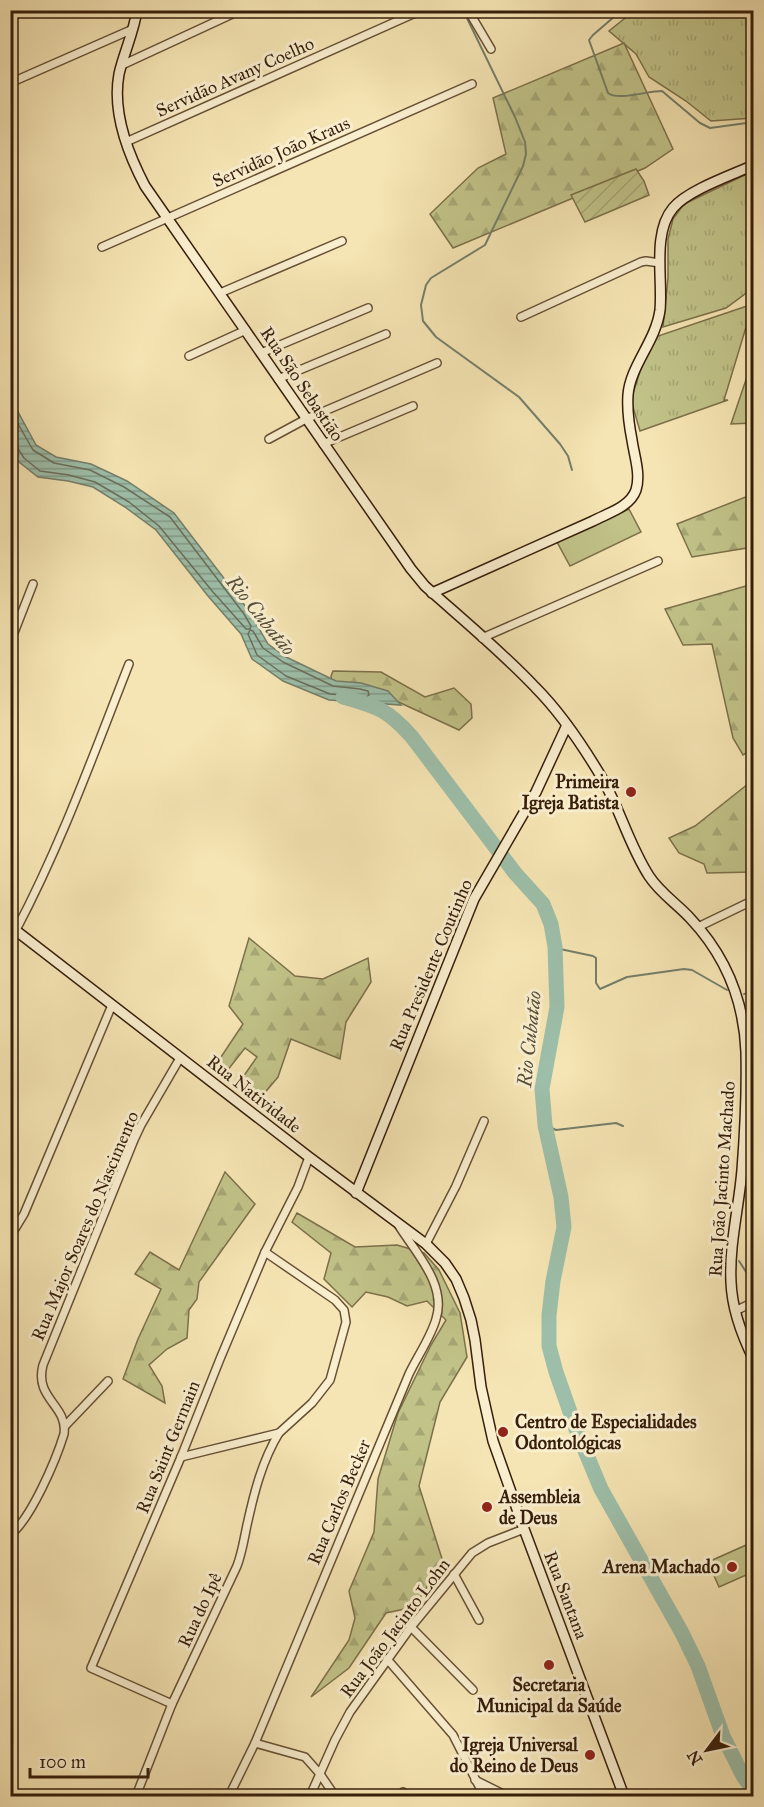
<svg xmlns="http://www.w3.org/2000/svg" width="764" height="1807" font-family="'IM FELL Great Primer',serif">
<defs>
<pattern id="grass-tufts" width="24" height="20" patternUnits="userSpaceOnUse" patternTransform="scale(1.5)"><rect width="24" height="20" fill="#c1c389"/><path d="M3 7l-1-3M5 7V3M7 7l1-3M15 17l-1-3M17 17v-4M19 17l1-3" fill="none" stroke="#a6a775"/></pattern>
<pattern id="forest-firs" width="22" height="20" patternUnits="userSpaceOnUse" patternTransform="scale(1.5)"><rect width="22" height="20" fill="#c1c389"/><path d="M5 1l3.5 6h-7zM16 11l3.5 6h-7z" fill="#a6a775"/></pattern>
<pattern id="garden-furrows" width="10" height="10" patternUnits="userSpaceOnUse" patternTransform="scale(1.5)"><rect width="10" height="10" fill="#c1c389"/><path d="M-1 1l2-2M0 10L10 0M9 11l2-2" fill="none" stroke="#a6a775"/></pattern>
<pattern id="water-rules" width="6" height="5" patternUnits="userSpaceOnUse" patternTransform="scale(1.5)"><rect width="6" height="5" fill="#9dbfaa"/><path d="M0 2.5h6" fill="none" stroke="#819b89"/></pattern>
</defs>
<rect width="100%" height="100%" fill="#f6e5b4"/>
<filter id="stains"><feTurbulence type="fractalNoise" baseFrequency=".00333" numOctaves="4"/><feColorMatrix values="0 0 0 0 .2 0 0 0 0 .09 0 0 0 0 .02 0 0 0 .5 -.17"/></filter>
<radialGradient id="worn" r=".72"><stop offset=".6" stop-color="#630" stop-opacity="0"/><stop offset="1" stop-color="#630" stop-opacity=".3"/></radialGradient>
<g fill="url(#grass-tufts)" stroke="#7c704a" stroke-width="1.5">
<path d="M634 11H753V118L711 121 686 101 649 77 636 54 609 31Z"/>
<path d="M753 171V288L726 308 663 327 668 278V239L673 219 684 204Z"/>
<path d="M753 304 724 400H728L640 431 631 400 641 368 658 336Z"/>
</g>
<g fill="url(#forest-firs)" stroke="#7c704a" stroke-width="1.5">
<path d="M624 43 673 149 645 168 453 248 430 214 478 168 506 154 493 98Z"/>
<path d="M753 359V423L731 424Z"/>
<path d="M753 494V547L692 557 677 524Z"/>
<path d="M753 584V749L743 755 733 738 712 644 683 645 665 609Z"/>
<path d="M333 671 381 672 425 697 454 688 471 704 472 718 459 730 364 686 332 681 331 676Z"/>
<path d="M753 780V872L707 873 704 864 679 853 669 838 695 826Z"/>
<path d="M249 938 295 976 323 979 368 958 371 982 346 1022 340 1059 291 1039 278 1077 257 1102 236 1087 257 1057 245 1048 223 1076 215 1066 243 1024 229 1006Z"/>
<path d="M225 1172 255 1204 199 1282 197 1299 189 1310 187 1338 167 1349 149 1365 162 1386 165 1403 123 1379 138 1339 161 1289 135 1274 150 1252 179 1270Z"/>
<path d="M297 1213 355 1247 397 1245 424 1253 439 1270 460 1313 467 1357 440 1402 419 1486 443 1562 414 1607 386 1613 349 1668 311 1697 349 1640 355 1618 349 1591 374 1532 378 1479 398 1413 431 1345 446 1320 427 1301 407 1306 388 1297 366 1292 352 1307 324 1279 331 1253 292 1222Z"/>
</g>
<g fill="#c1c389" stroke="#7c704a" stroke-width="1.5">
<path d="M629 509 641 532 570 566 557 542Z"/>
<path d="M753 1542V1572L719 1587 708 1562Z"/>
</g>
<path fill="url(#garden-furrows)" stroke="#7c704a" stroke-width="1.5" d="M636 169 644 181 649 195 585 222 571 195Z"/>
<path fill="url(#water-rules)" stroke="#747f6a" stroke-width="1.5" d="M10 397 36 445 56 457 91 464 127 481 174 513 249 611 268 644 286 657 336 681 361 683 388 691 401 705 329 700 283 681 252 659 241 634 208 596 156 530 125 507 93 487 68 481 38 477 19 462 11 447Z"/>
<g fill="none" stroke-linecap="round" stroke-linejoin="round">
<g stroke="#6a6e5a" stroke-width="1.5">
<path d="M10 410 33 450 54 463 90 470 124 487 170 517 244 614 251 626 250 629H246L213 592 159 526 129 502 95 482 69 475 40 471 24 458 17 447 10 445"/>
<path d="M250 630 253 631 263 648 283 662 333 686 360 689 368 691 369 695 366 697 330 694 286 676 257 655 248 634Z"/>
</g>
<g stroke="#747f6a" stroke-width="2">
<path d="M463 10 515 117 525 142 526 154 523 166 485 245 431 278 426 285 421 305 423 321 436 337 519 397 560 444 568 456 572 470"/>
<path d="M622 10 593 35 589 40 608 93C618 101 647 91 662 91L700 123 710 128 754 122"/>
<path d="M555 947 560 949 593 956 596 958V983L600 989 627 977 684 969 692 970 727 990"/>
<path d="M744 994 754 992"/>
<path d="M545 1125 556 1130 616 1123 623 1126"/>
<path d="M739 1261 754 1284"/>
</g>
<path stroke="#9dbfaa" stroke-width="15" d="M343 697C378 707 387 709 412 737L515 873 543 904 551 924 555 947 557 1007 542 1089 545 1125 561 1197 564 1227 553 1281 549 1315V1346L556 1372 576 1429 601 1489 682 1633 698 1666 723 1736 743 1776 754 1791"/>
<g stroke="#665035" stroke-width="10">
<g id="street">
<path d="M468 10 491 49"/>
<path d="M122 65 241 10"/>
<path d="M10 83 133 29"/>
<path d="M126 142 422 10"/>
<path d="M102 247 472 84"/>
<path d="M220 293 342 241"/>
<path d="M521 317 641 262 646 261 660 263"/>
<path d="M261 353 368 308"/>
<path d="M189 356 246 330"/>
<path d="M278 379 386 334"/>
<path d="M269 439 306 419 437 363"/>
<path d="M323 444 413 406"/>
<path d="M482 638 658 561"/>
<path d="M10 643 33 584"/>
<path d="M698 927 754 900"/>
<path d="M16 930C61 845 94 753 129 664"/>
<path d="M10 1237 24 1214 112 1005"/>
<path d="M426 1244 456 1186 484 1121"/>
<path d="M735 1311 754 1302"/>
<path d="M65 1426 108 1381"/>
<path d="M181 1457 279 1433 312 1403 330 1380 346 1322 344 1310 335 1300 265 1252"/>
<path d="M10 1535C31 1519 56 1460 64 1434 68 1405 34 1399 43 1365L134 1140 141 1125 180 1058"/>
<path d="M454 1574 479 1620"/>
<path d="M411 1627 473 1690"/>
<path d="M387 1659 453 1735 484 1796"/>
<path d="M172 1704 91 1668 181 1457 220 1359 265 1252 298 1187 309 1157"/>
<path d="M255 1743 305 1757 320 1774 335 1796"/>
<path d="M475 1780 507 1796"/>
<path d="M136 1796 172 1704 237 1566C242 1553 244 1539 247 1525 254 1493 262 1461 279 1433"/>
<path d="M229 1796 255 1743 409 1374C417 1357 431 1337 436 1319 447 1285 416 1253 399 1226"/>
<path d="M310 1796 335 1740 350 1712 411 1627 472 1553 488 1543 524 1529"/>
<path d="M401 1796 403 1792"/>
</g>
</g>
<g stroke="#361e0b" stroke-width="12">
<g id="secondary">
<path d="M137 10C134 32 124 52 119 74 112 112 127 152 145 186L411 569 425 586C462 619 501 651 535 687 561 713 583 746 602 778 620 809 629 845 649 876 660 893 676 903 690 918 725 955 744 1001 746 1052 747 1091 745 1131 742 1170 739 1207 729 1245 731 1282 732 1310 742 1336 754 1360"/>
<path d="M432 593 593 521C608 513 630 507 636 490 641 474 634 455 632 440 629 425 627 410 628 395 630 366 656 341 660 310 663 279 652 233 673 208 688 190 732 175 754 165"/>
<path d="M10 926 309 1157 426 1244 445 1263 456 1279 464 1298 471 1320 475 1340 481 1387 493 1441 524 1529 624 1796"/>
<path d="M356 1193 474 899 536 792 567 725"/>
</g>
</g>
<use href="#street" stroke="#f9eece" stroke-width="7"/>
<use href="#secondary" stroke="#f9eece" stroke-width="9"/>
</g>
<g fill="#8f2418" stroke="#f9eece" stroke-width="2">
<circle cx="631" cy="792" r="6"/>
<circle cx="503" cy="1432" r="6"/>
<circle cx="487" cy="1507" r="6"/>
<circle cx="732" cy="1567" r="6"/>
<circle cx="549" cy="1665" r="6"/>
<circle cx="590" cy="1755" r="6"/>
</g>
<g text-anchor="middle" stroke-width="6" stroke-linejoin="round" paint-order="stroke">
<g font-size="18" fill="#361e0b" stroke="#f9eece">
<text transform="translate(235 77) rotate(-24)" y="6">Servidão Avany Coelho</text>
<text transform="translate(281 152) rotate(-24)" y="6">Servidão João Kraus</text>
<text transform="translate(302 384) rotate(56)" y="6">Rua São Sebastião</text>
<text transform="translate(431 965) rotate(-67)" y="6">Rua Presidente Coutinho</text>
<text transform="translate(254 1094) rotate(38)" y="6">Rua Natividade</text>
<text transform="translate(722 1179) rotate(-86)" y="6">Rua João Jacinto Machado</text>
<text transform="translate(85 1226) rotate(-67)" y="6">Rua Major Soares do Nascimento</text>
<text transform="translate(168 1447) rotate(-68)" y="6">Rua Saint Germain</text>
<text transform="translate(339 1502) rotate(-67)" y="6">Rua Carlos Becker</text>
<text transform="translate(566 1595) rotate(69)" y="6">Rua Santana</text>
<text transform="translate(200 1610) rotate(-65)" y="6">Rua do Ipê</text>
<text transform="translate(395 1628) rotate(-53)" y="6">Rua João Jacinto Lohn</text>
</g>
<g font-size="18" font-weight="bold" fill="#361e0b" stroke="#f9eece" text-anchor="end">
<text x="619" y="788">Primeira<tspan x="619" dy="21">Igreja Batista</tspan></text>
<text x="515" y="1428" text-anchor="start">Centro de Especialidades<tspan x="515" dy="21">Odontológicas</tspan></text>
<text x="499" y="1503" text-anchor="start">Assembleia<tspan x="499" dy="21">de Deus</tspan></text>
<text x="720" y="1573">Arena Machado</text>
<text x="549" y="1691" text-anchor="middle">Secretaria<tspan x="549" dy="21">Municipal da Saúde</tspan></text>
<text x="578" y="1751">Igreja Universal<tspan x="578" dy="21">do Reino de Deus</tspan></text>
</g>
<g font-size="20" font-style="italic" fill="#554e3b" stroke="#f9eece">
<text transform="translate(261 615) rotate(51)" y="7">Rio Cubatão</text>
<text transform="translate(529 1039) rotate(-84)" y="7">Rio Cubatão</text>
</g>
</g>
<rect width="764" height="1807" fill="none" stroke="#f6e5b4" stroke-width="36"/>
<rect x="12" y="12" width="740" height="1783" fill="none" stroke="#361e0b" stroke-width="3"/>
<rect x="18" y="18" width="728" height="1771" fill="none" stroke="#361e0b" stroke-width="1.5"/>
<g transform="translate(707 1750) rotate(238)" stroke="#f9eece" stroke-width="4.5" paint-order="stroke">
<path d="M0-4.5L10 22L0 15L-10 22Z" fill="#361e0b"/>
<text y="-9" font-size="16" font-weight="bold" text-anchor="middle" fill="#361e0b">N</text>
</g>
<path d="M30 1768v9h118v-9" fill="none" stroke="#361e0b" stroke-width="3"/>
<text x="39" y="1768" font-size="18" fill="#361e0b" stroke="#f9eece" stroke-width="4.5" paint-order="stroke">100 m</text>
<rect width="100%" height="100%" filter="url(#stains)"/>
<rect width="100%" height="100%" fill="url(#worn)"/>
</svg>
